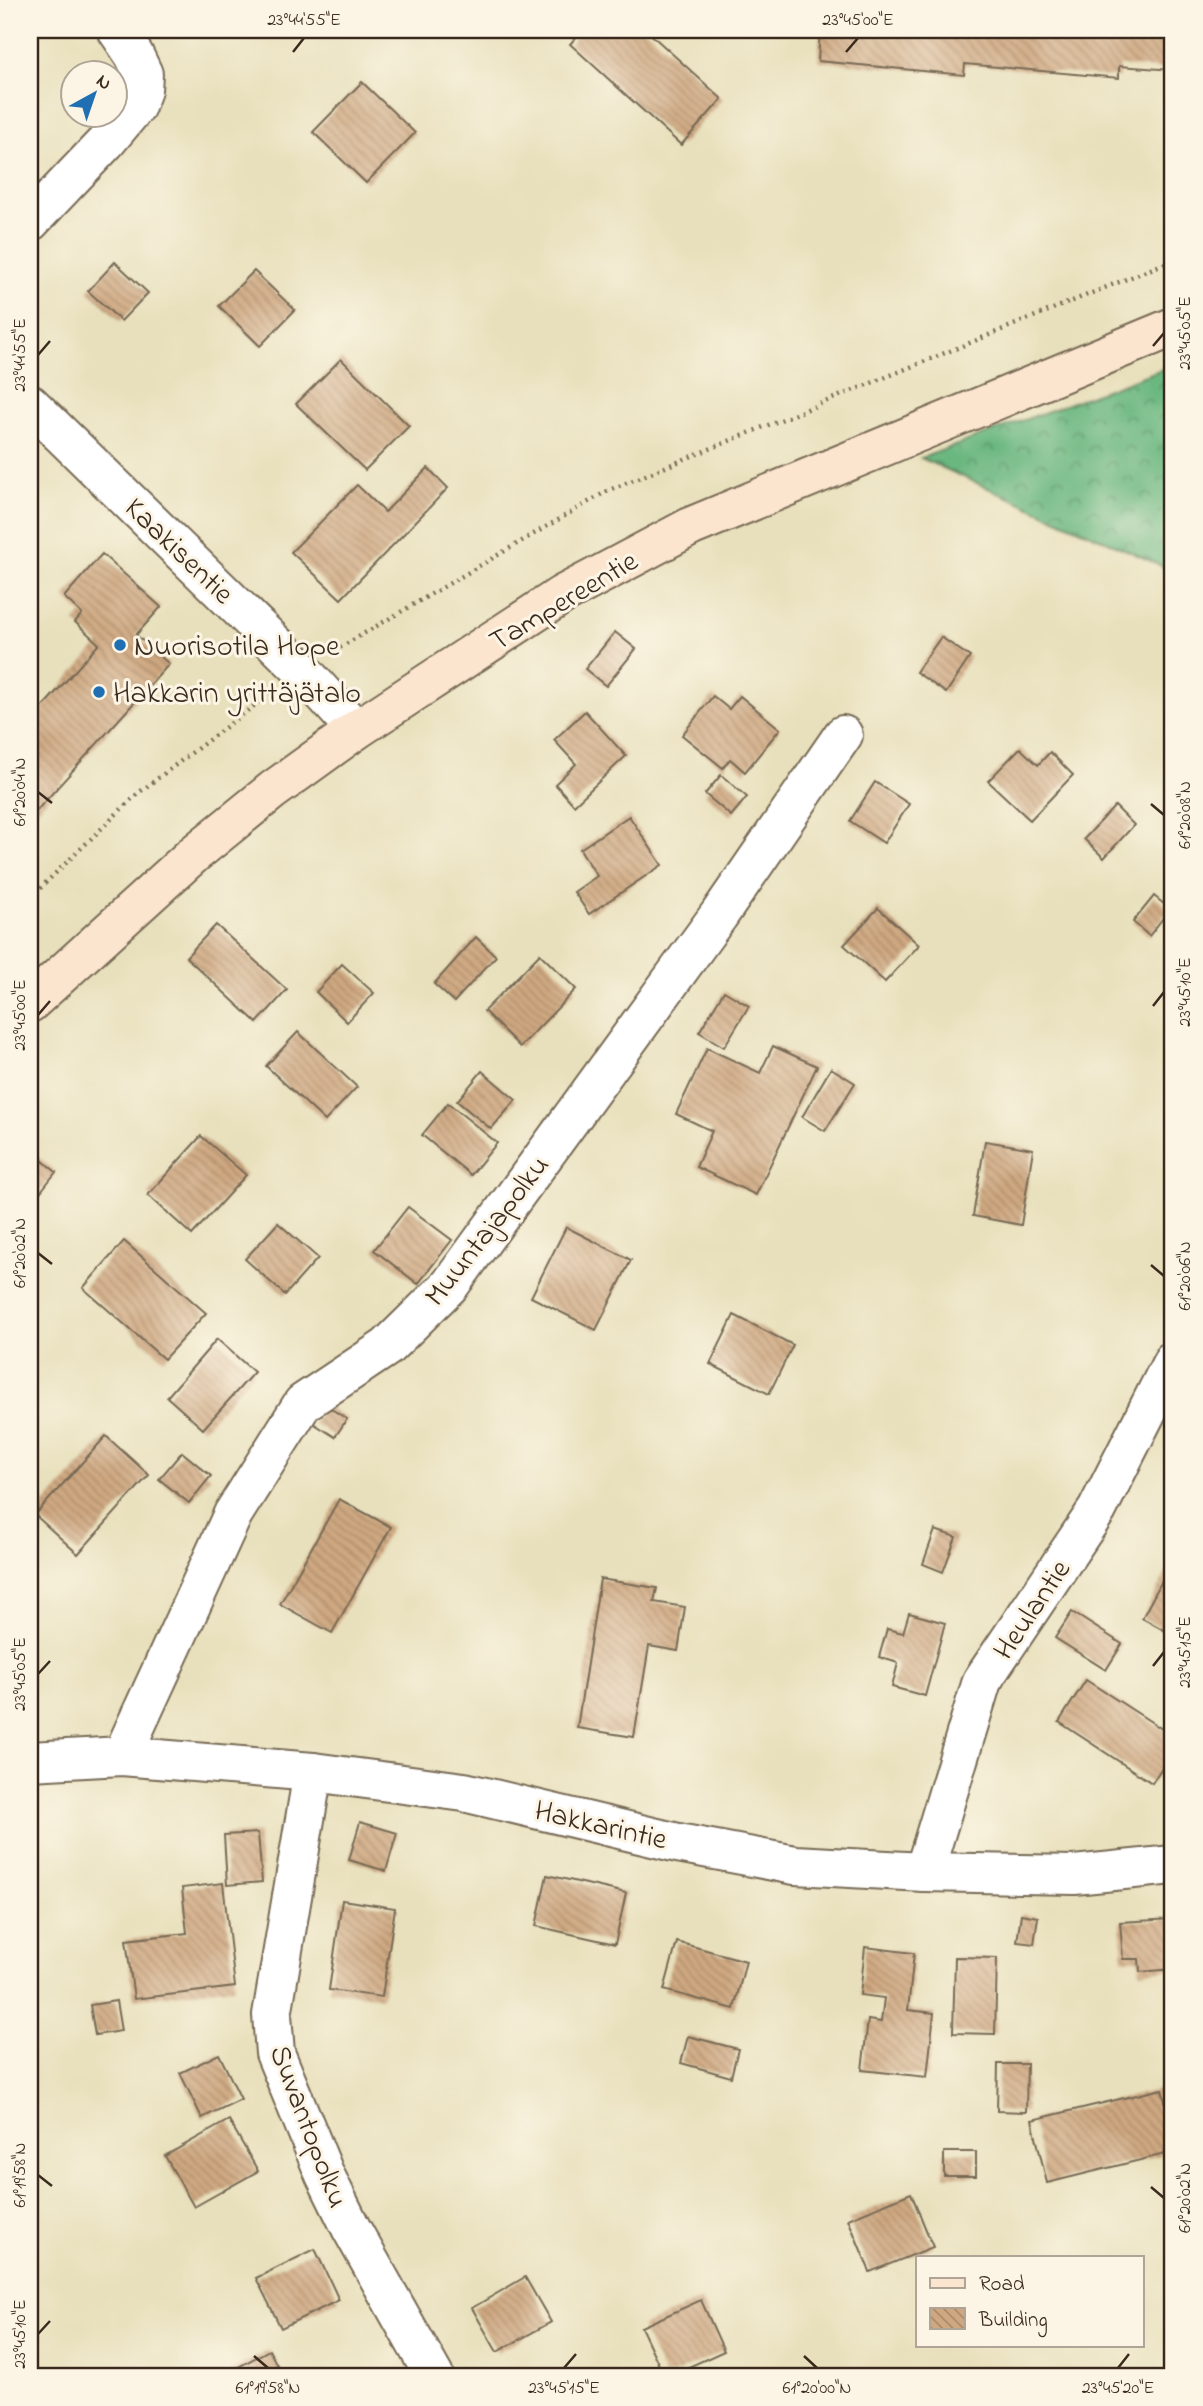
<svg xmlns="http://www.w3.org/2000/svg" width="1203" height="2406" font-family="'Indie Flower',sans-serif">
<defs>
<pattern id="forest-crowns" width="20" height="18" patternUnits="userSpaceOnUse" patternTransform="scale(1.75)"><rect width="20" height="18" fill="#6ab780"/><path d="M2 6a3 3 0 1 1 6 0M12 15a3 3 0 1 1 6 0" fill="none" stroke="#589568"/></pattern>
<pattern id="building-back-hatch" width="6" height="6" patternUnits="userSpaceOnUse" patternTransform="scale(1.75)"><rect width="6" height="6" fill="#cfa881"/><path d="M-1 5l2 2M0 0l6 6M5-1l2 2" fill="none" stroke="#a98969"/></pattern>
</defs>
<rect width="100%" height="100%" fill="#fcf5e5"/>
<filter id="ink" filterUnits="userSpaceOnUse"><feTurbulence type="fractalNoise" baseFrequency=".0143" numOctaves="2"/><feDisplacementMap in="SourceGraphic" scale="14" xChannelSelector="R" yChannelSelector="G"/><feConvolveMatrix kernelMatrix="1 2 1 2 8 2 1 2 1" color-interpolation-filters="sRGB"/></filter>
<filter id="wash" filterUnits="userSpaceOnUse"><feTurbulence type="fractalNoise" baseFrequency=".00686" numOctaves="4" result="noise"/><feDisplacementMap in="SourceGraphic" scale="28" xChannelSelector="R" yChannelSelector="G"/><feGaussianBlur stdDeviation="1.57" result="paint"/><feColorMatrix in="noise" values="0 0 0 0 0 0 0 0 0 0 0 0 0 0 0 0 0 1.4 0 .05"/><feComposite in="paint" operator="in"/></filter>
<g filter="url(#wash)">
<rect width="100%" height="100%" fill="#e8e0bc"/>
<path fill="url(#forest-crowns)" stroke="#52704f" stroke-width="2" d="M1165 368 1173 380V571L921 458Z"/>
<g id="blocks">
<g fill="url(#building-back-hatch)">
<path d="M583 30H646L722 99 681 145 570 44Z"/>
<path d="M820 30H1173V70L1119 66V78L965 64 964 75 818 61Z"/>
<path d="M362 82 415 133 366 183 313 132Z"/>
<path d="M115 262 148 293 121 321 88 291Z"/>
<path d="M254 271 295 310 260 346 219 306Z"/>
<path d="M341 359 409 426 365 470 296 404Z"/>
<path d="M428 468 448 488 341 599 291 552 357 485 385 512Z"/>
<path d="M102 554 161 607 136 635 169 664 30 818V721L99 644 75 622 82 614 64 597Z"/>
<path d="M615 632 636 649 606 686 585 669Z"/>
<path d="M941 637 970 657 946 693 916 672Z"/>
<path d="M713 696 729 709 740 696 780 729 745 772 730 759 723 768 682 735Z"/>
<path d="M585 711 626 756 574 805 555 784 576 764 554 740Z"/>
<path d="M1020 748 1038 765 1050 752 1073 775 1030 820 988 781Z"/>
<path d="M721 775 747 797 731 816 705 794Z"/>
<path d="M875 782 909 804 884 843 850 821Z"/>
<path d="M1115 806 1134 825 1104 858 1084 839Z"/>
<path d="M629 816 662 865 589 914 574 892 597 876 580 849Z"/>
<path d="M1154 896 1170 909 1149 936 1133 922Z"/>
<path d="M878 908 919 945 885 982 844 945Z"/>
<path d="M216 925 287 990 257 1023 186 957Z"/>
<path d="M476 937 496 956 454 1002 434 984Z"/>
<path d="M540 954 576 989 520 1047 484 1011Z"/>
<path d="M342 964 374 993 347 1022 316 992Z"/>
<path d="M724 991 749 1006 724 1047 699 1032Z"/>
<path d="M298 1032 357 1087 325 1121 266 1066Z"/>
<path d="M773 1046 817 1066 756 1195 696 1167 712 1131 676 1114 707 1048 760 1073Z"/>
<path d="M831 1068 855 1083 825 1131 802 1117Z"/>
<path d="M482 1071 516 1100 491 1129 457 1101Z"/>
<path d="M448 1103 497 1143 471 1175 422 1135Z"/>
<path d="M201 1136 246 1175 192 1235 148 1195Z"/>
<path d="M985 1141 1033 1149 1021 1225 973 1216Z"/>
<path d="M30 1150 56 1172 30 1205Z"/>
<path d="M408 1207 452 1240 418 1284 374 1250Z"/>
<path d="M278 1223 318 1258 285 1295 245 1259Z"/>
<path d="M566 1227 631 1260 596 1330 531 1297Z"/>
<path d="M124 1241 206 1313 164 1359 83 1288Z"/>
<path d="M734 1315 793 1345 769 1394 710 1364Z"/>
<path d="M217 1339 254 1372 203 1429 167 1397Z"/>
<path d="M325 1405 347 1419 335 1437 313 1423Z"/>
<path d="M106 1436 149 1475 78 1554 35 1515Z"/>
<path d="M182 1452 211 1476 189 1503 159 1479Z"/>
<path d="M339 1499 391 1527 332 1633 280 1604Z"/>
<path d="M935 1530 956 1537 943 1572 923 1564Z"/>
<path d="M1173 1560V1635L1142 1618Z"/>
<path d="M600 1579 657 1588 654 1602 685 1607 678 1651 649 1646 634 1737 577 1728Z"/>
<path d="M1072 1612 1122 1644 1106 1670 1055 1638Z"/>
<path d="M909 1613 945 1623 925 1696 892 1687 898 1663 879 1657 887 1629 903 1633Z"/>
<path d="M1086 1680 1173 1736V1750L1152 1783 1059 1722Z"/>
<path d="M360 1822 397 1833 386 1871 349 1860Z"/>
<path d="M258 1833 262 1882 227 1885 224 1835Z"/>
<path d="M547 1875 626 1893 615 1944 536 1926Z"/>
<path d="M223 1883 235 1987 134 1999 126 1940 187 1933 182 1888Z"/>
<path d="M342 1900 395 1908 382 1997 329 1990Z"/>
<path d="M30 1907 35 1908 32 1945 30 1944Z"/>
<path d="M1021 1914 1038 1917 1034 1944 1017 1942Z"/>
<path d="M1173 1919V1969L1140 1972 1139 1959H1123L1120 1922Z"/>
<path d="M677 1942 746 1961 734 2009 664 1990Z"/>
<path d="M865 1947 914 1953 908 2010 934 2013 927 2077 862 2070 868 2020 881 2022 884 1998 860 1995Z"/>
<path d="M955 1957 997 1958 995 2034 953 2033Z"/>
<path d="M116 2001 121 2031 95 2035 90 2005Z"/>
<path d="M688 2036 738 2049 731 2077 681 2063Z"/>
<path d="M219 2054 241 2099 202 2118 180 2073Z"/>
<path d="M998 2064H1027L1026 2112 997 2111Z"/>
<path d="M1162 2089 1173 2135V2152L1047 2183 1032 2120Z"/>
<path d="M229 2120 258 2171 194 2207 165 2156Z"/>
<rect x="944" y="2152" width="32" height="24"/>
<path d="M911 2193 933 2247 870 2272 848 2219Z"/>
<path d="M315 2249 339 2300 281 2328 256 2278Z"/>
<path d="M525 2277 551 2322 497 2352 472 2308Z"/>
<path d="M701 2300 724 2351 669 2376H664L641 2327Z"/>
<path d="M269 2350 283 2376H227L226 2374Z"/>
</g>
</g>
</g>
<g filter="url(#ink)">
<use href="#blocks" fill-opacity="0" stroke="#786a55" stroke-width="2"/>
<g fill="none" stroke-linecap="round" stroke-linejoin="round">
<g stroke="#786a55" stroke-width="42">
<g id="street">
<path d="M30 222 106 142 136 106 142 90 143 74 134 55 117 30"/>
<path d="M30 404 302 670 356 730"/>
<path d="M122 1756 233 1514 303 1403 387 1347 450 1285 719 915 843 735"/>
<path d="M30 1761 122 1756 313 1772 464 1792 678 1843 795 1865 924 1872 1074 1875 1173 1865"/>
<path d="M313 1772 272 2015 275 2053 325 2175 351 2228 434 2376"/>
<path d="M924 1872 982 1681 1097 1510 1173 1360"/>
</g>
</g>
<g stroke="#786a55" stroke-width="42">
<path id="secondary" d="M30 1003 194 854 273 790 356 730 562 595 692 526 1173 327"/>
</g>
<g stroke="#786a55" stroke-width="4.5" stroke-dasharray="2 5" stroke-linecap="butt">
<path d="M334 651 609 490 1173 260"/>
<path d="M30 898 137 794 271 693"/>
</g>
<use href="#street" stroke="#fff" stroke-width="38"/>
<use href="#secondary" stroke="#fbe5cf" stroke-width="38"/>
</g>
</g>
<path fill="none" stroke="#3b2a1e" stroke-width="2.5" d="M293 52 304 38M846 52 858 38M1153 346 1164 333M38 355 50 341M38 792 52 803M1151 804 1164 815M1153 1006 1164 992M38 1015 50 1001M38 1253 52 1264M1151 1265 1164 1276M1153 1666 1164 1652M38 1674 50 1661M38 2175 52 2186M1151 2187 1164 2198M38 2334 50 2321M254 2356 268 2368M804 2356 817 2368M564 2368 576 2354M1118 2368 1129 2354"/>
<g fill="#1f6fb2" stroke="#fcf5e5" stroke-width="2.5">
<circle cx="120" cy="645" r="7"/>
<circle cx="99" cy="692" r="7"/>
</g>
<g text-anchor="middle" stroke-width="6" stroke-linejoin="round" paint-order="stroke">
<g font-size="30" fill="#3b2a1e" stroke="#fcf5e5">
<text transform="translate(180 550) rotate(44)" y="10">Kaakisentie</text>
<text transform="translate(563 600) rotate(-31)" y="10">Tampereentie</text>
<text transform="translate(486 1230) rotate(-52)" y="10">Muuntajapolku</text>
<text transform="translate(1031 1609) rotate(-56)" y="10">Heulantie</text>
<text transform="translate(601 1824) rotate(13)" y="10">Hakkarintie</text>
<text transform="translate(310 2126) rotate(69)" y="10">Suvantopolku</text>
</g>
<g font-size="30" fill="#3b2a1e" stroke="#fcf5e5" text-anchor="start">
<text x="134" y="655">Nuorisotila Hope</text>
<text x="113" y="702">Hakkarin yrittäjätalo</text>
</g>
</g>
<rect width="1203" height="2406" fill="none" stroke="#fcf5e5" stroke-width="77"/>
<rect x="916" y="2256" width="228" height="91" fill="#fcf5e5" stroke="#afa495" stroke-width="2"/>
<rect x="930" y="2278" width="35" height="10" fill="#fbe5cf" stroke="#afa495" stroke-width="2"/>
<text x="979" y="2290" font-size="21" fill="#3b2a1e">Road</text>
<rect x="930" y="2308" width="35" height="21" fill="url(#building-back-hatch)" stroke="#afa495" stroke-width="2"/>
<text x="979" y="2326" font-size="21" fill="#3b2a1e">Building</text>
<g transform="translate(94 94) rotate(40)"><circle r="33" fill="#fcf5e5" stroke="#afa495" stroke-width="2"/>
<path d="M0-5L12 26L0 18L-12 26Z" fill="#1f6fb2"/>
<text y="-10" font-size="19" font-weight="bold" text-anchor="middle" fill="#3b2a1e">N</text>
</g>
<rect x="38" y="38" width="1126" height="2330" fill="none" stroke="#3b2a1e" stroke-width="2.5"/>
<g font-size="18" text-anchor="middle" fill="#3b2a1e">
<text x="304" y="25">23°44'55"E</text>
<text x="858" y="25">23°45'00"E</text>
<text transform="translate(1184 333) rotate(-90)" y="6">23°45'05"E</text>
<text transform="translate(19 355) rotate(-90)" y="6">23°44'55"E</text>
<text transform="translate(19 792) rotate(-90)" y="6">61°20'04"N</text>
<text transform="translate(1184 815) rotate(-90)" y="6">61°20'08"N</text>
<text transform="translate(1184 992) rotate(-90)" y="6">23°45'10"E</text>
<text transform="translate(19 1015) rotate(-90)" y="6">23°45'00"E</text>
<text transform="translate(19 1253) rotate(-90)" y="6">61°20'02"N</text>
<text transform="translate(1184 1276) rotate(-90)" y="6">61°20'06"N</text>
<text transform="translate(1184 1652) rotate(-90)" y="6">23°45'15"E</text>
<text transform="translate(19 1674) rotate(-90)" y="6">23°45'05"E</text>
<text transform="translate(19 2175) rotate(-90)" y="6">61°19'58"N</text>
<text transform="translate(1184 2198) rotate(-90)" y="6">61°20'02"N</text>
<text transform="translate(19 2334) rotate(-90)" y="6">23°45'10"E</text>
<text x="268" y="2393">61°19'58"N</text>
<text x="564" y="2393">23°45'15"E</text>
<text x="817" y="2393">61°20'00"N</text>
<text x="1118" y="2393">23°45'20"E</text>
</g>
</svg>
